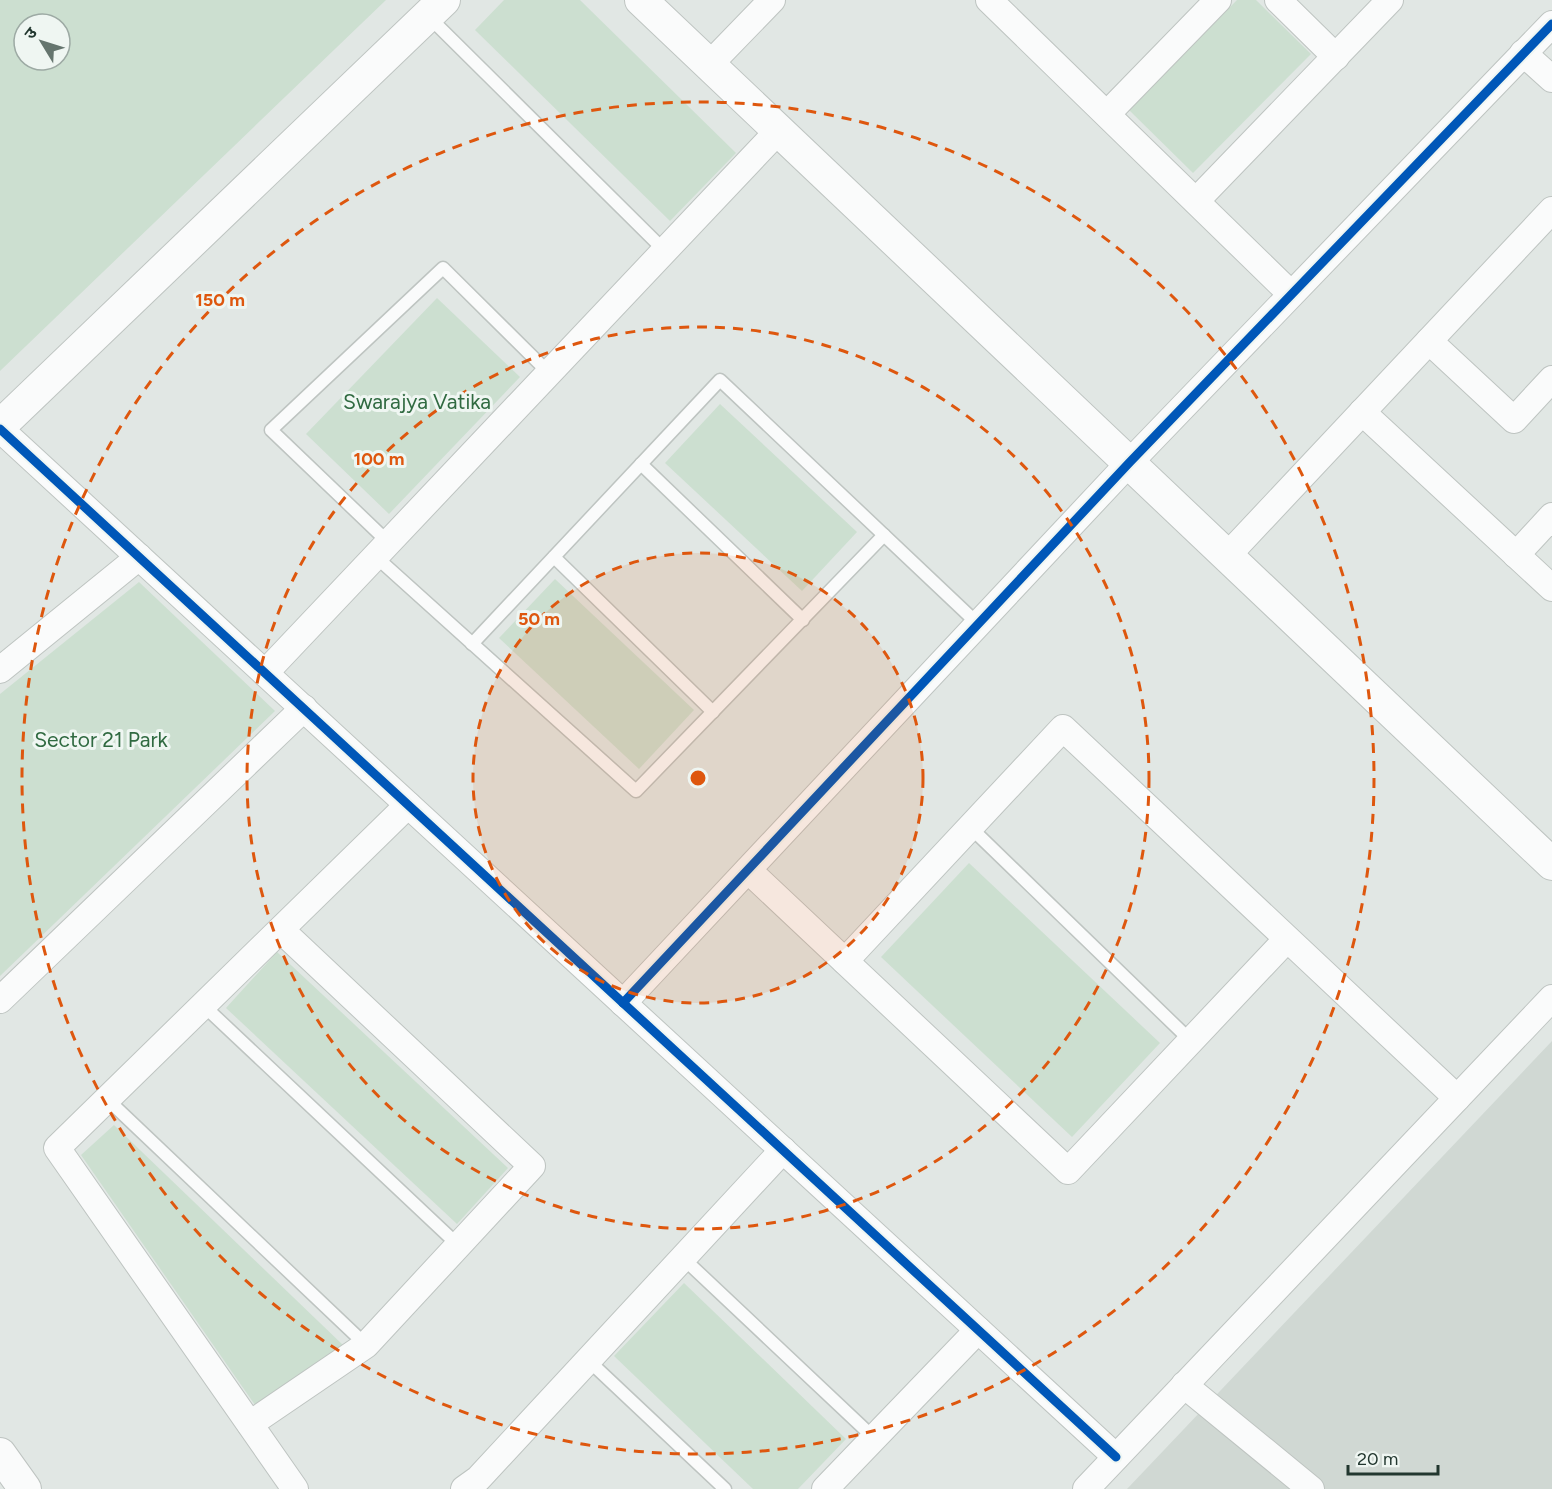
<svg xmlns="http://www.w3.org/2000/svg" width="1552" height="1489" font-family="Figtree,'Noto Sans Devanagari',sans-serif">
<rect width="100%" height="100%" fill="#e1e7e4"/>
<path fill="#d0d8d3" d="M1552 1041V1489H1127Z"/>
<g fill="#ccdfd0" fill-rule="evenodd">
<path d="M0 0H386L0 371ZM24 24H60V60H24Z"/>
<path d="M504 0H580L736 153 670 221 475 30Z"/>
<path d="M1237 0H1256L1311 54 1193 173 1129 110Z"/>
<path d="M437 298 520 377 389 514 306 434Z"/>
<path d="M720 404 857 532 802 591 665 463Z"/>
<path d="M555 579 694 710 639 769 499 638Z"/>
<path d="M139 582 275 711 0 976V694Z"/>
<path d="M969 863 1160 1043 1072 1137 881 957Z"/>
<path d="M277 952 508 1168 457 1224 226 1008Z"/>
<path d="M114 1125 344 1346 255 1405 81 1155Z"/>
<path d="M684 1283 846 1439 798 1489H753L614 1356Z"/>
</g>
<g fill="none" stroke-linecap="round" stroke-linejoin="round">
<g stroke="#bec4c1" stroke-width="15">
<g id="service">
<path d="M428 16 665 251"/>
<path d="M641 464 803 620"/>
<path d="M388 542 271 430 443 268 549 373"/>
<path d="M375 556 636 791 884 535"/>
<path d="M554 557 713 712"/>
<path d="M472 644 720 380 978 624"/>
<path d="M970 827 1191 1041"/>
<path d="M203 1005 458 1245"/>
<path d="M107 1099 366 1345"/>
<path d="M683 1258 874 1438"/>
<path d="M588 1360 725 1489"/>
</g>
</g>
<g stroke="#bec4c1" stroke-width="28">
<g id="minor">
<path d="M989 0 1291 294"/>
<path d="M1278 0 1336 57"/>
<path d="M1523 53 1552 79"/>
<path d="M709 65 772 0"/>
<path d="M1107 114 1218 0"/>
<path d="M1196 201 1390 0"/>
<path d="M1429 341 1514 420 1552 379"/>
<path d="M1362 412 1552 588"/>
<path d="M0 429 1116 1457"/>
<path d="M1516 555 1552 516"/>
<path d="M1227 556 1552 210"/>
<path d="M0 670 139 557"/>
<path d="M265 673 779 130"/>
<path d="M748 870 1068 1171 1287 939"/>
<path d="M845 961 1063 728 1457 1098"/>
<path d="M0 1000 304 708"/>
<path d="M623 1003 1129 463 1552 24"/>
<path d="M1184 1385 1311 1489"/>
<path d="M250 1424 366 1345 532 1166 281 930"/>
<path d="M295 1489 57 1148 408 805"/>
<path d="M464 1489 478 1479 783 1150"/>
<path d="M825 1489 978 1330"/>
<path d="M1086 1489 1552 998"/>
</g>
</g>
<g stroke="#bec4c1" stroke-width="34">
<g id="tertiary">
<path d="M641 0 1552 864"/>
<path d="M0 426 444 0"/>
<path d="M0 1454 25 1489"/>
</g>
</g>
<use href="#service" stroke="#fafbfb" stroke-width="12"/>
<use href="#minor" stroke="#fafbfb" stroke-width="26"/>
<use href="#tertiary" stroke="#fafbfb" stroke-width="32"/>
<g stroke="#eff6f2" stroke-width="13">
<g id="cycleway">
<path d="M0 429 1116 1457"/>
<path d="M623 1003 1129 463 1552 24"/>
</g>
</g>
<use href="#cycleway" stroke="#0057b8" stroke-width="9"/>
</g>
<circle cx="698" cy="778" r="225" fill="#de570e" fill-opacity=".12"/>
<g fill="none" stroke="#de570e" stroke-width="3" stroke-dasharray="10 8">
<circle cx="698" cy="778" r="225"/>
<circle cx="698" cy="778" r="451"/>
<circle cx="698" cy="778" r="676"/>
</g>
<g text-anchor="middle" stroke-width="6" stroke-linejoin="round" paint-order="stroke">
<g font-size="21" fill="#306a41" stroke="#eff6f2">
<text x="417" y="409">Swarajya Vatika</text>
<text x="101" y="747">Sector 21 Park</text>
</g>
</g>
<circle cx="698" cy="778" r="9" fill="#de570e" stroke="#eff6f2" stroke-width="3"/>
<g font-size="18" text-anchor="middle" font-weight="bold" fill="#de570e" stroke="#eff6f2" stroke-width="6" stroke-linejoin="round" paint-order="stroke">
<text x="220" y="306">150 m</text>
<text x="379" y="465">100 m</text>
<text x="539" y="625">50 m</text>
</g>
<g transform="translate(42 42) rotate(308)"><circle r="28" fill="#eff6f2" stroke="#9daaa4" stroke-width="1.5"/>
<path d="M0-4.5L10 22L0 15L-10 22Z" fill="#65756e"/>
<text y="-9" font-size="16" font-weight="bold" text-anchor="middle" fill="#22372f">उ</text>
</g>
<path d="M1348 1465v9h90v-9" fill="none" stroke="#22372f" stroke-width="3"/>
<text x="1357" y="1465" font-size="18" fill="#22372f" stroke="#eff6f2" stroke-width="4.5" paint-order="stroke">20 m</text>
</svg>
